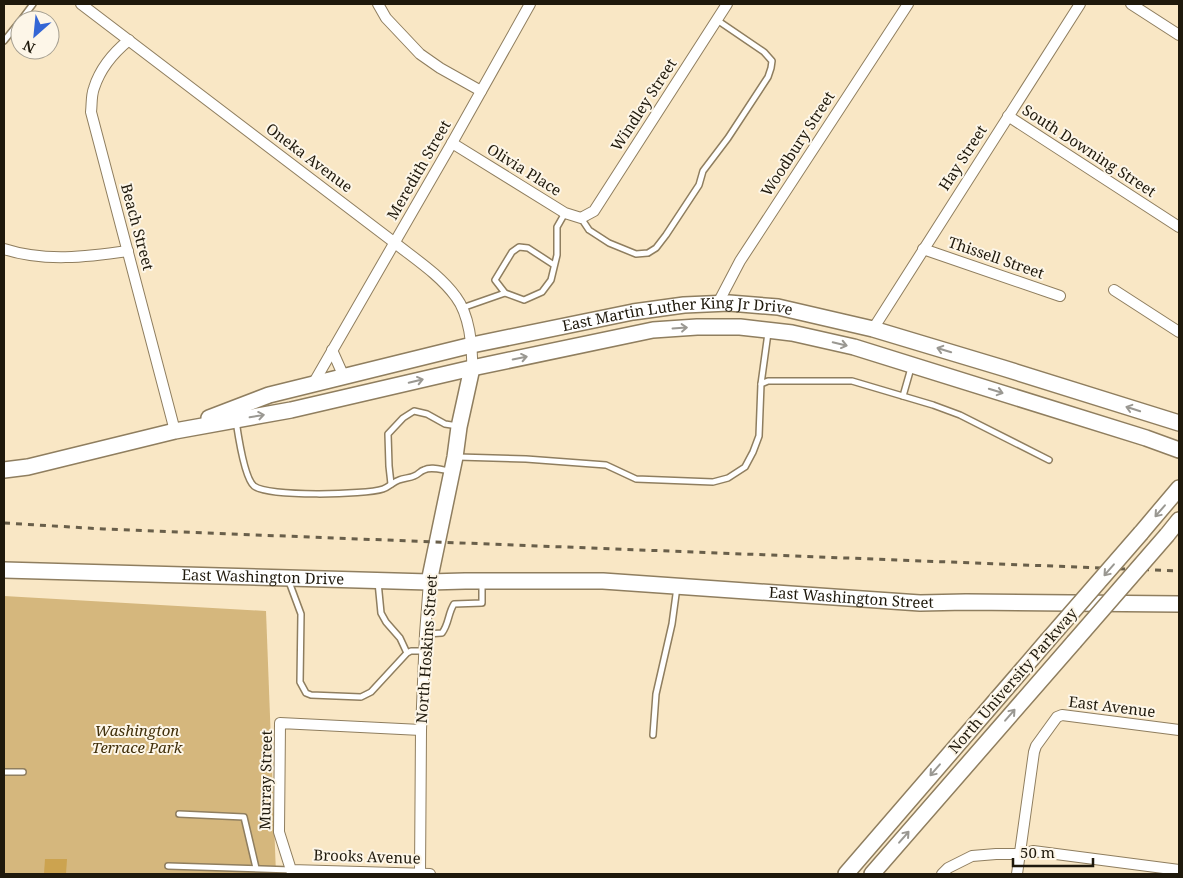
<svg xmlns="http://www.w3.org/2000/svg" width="1183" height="878" font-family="'Noto Serif',serif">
<rect width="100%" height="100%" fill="#f9e7c5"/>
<path fill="#d5b77d" d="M4 596 266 611 276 874H4Z"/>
<path fill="#cca34f" d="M45 859H67L66 874H44Z"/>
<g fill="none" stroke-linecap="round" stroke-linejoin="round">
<g stroke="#8f7e5f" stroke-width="8">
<g id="lane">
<path d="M21 20 33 4"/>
<path d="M4 41 20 21"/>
<path d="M581 218 589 230 609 243 636 254 648 253 656 248 666 235 699 185 703 171 728 138 768 77 771 68 772 61 764 52 717 20"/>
<path d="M554 265 528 248 519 247 512 252 495 280 505 293 524 300 542 292 551 280 557 255V227L565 213"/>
<path d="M462 308 505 293"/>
<path d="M761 384 768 333"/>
<path d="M903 396 911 368"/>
<path d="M236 421C238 434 244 478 254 486 267 497 365 495 383 489 389 487 393 482 399 480 404 478 410 478 414 476 418 475 420 471 424 470 431 466 442 470 450 471"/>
<path d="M458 457 526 459 606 465 636 479 713 482 728 478 745 467 753 452 759 436 761 384 768 381H852L933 405 960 415 1049 460"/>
<path d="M391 484 389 466 388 434 403 418 414 411 427 414 445 424 458 426"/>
<path d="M288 579 301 614 300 682 306 693 311 695 361 697 371 692 407 653 411 651H424"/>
<path d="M378 582 381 613 386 622 400 638 407 653"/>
<path d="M426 634 442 633C449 624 448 613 454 604L482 603V583"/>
<path d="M653 735 656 694 672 624 677 587"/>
<path d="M4 772H23"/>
<path d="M179 814 244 817 256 868"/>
<path d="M168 866 291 870"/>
</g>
</g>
<g stroke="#8f7e5f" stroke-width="12">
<g id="street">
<path d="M81 4 395 243C415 259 440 275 456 297 469 314 473 346 472 368"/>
<path d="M378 4 386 18 420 54 440 68 481 91"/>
<path d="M1131 4 1179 35"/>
<path d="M129 40C113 53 100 69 94 88 91 96 92 104 91 112L175 431"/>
<path d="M1008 116 1179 227"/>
<path d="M452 143 565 213 581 218 594 211 727 4"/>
<path d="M4 249C44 262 87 257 128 251"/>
<path d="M923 249 1060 296"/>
<path d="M1114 290 1179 332"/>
<path d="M718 303 740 261 908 4"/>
<path d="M873 329 1080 4"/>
<path d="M332 350 344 377"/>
<path d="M313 384 452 143 530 4"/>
<path d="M421 730 280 723 279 832 291 870 430 874"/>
<path d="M420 874 421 730 425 634 429 582"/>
<path d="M942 874 948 868 972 856 996 854H1020L1033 851 1179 870"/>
<path d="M1017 874 1034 752 1036 746 1057 717 1062 715 1179 730"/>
</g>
</g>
<g stroke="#8f7e5f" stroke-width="18">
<g id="secondary">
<path id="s1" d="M209 418 269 395 472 345 633 312 684 305 729 303 778 307 873 329 1003 368 1179 423"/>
<path d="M4 470 28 467 175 431 291 410 472 368 653 330 697 327H740L792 333 854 347 1146 438 1179 450"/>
<path d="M1141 533 1179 488"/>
<path d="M1167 535 1179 520"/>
<path id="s2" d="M4 570 429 582 465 581H603L920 603 966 602 1179 604"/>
<path d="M429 582 455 457 459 427 472 368"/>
<path d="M846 874 1047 641"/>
<path d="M872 874 1074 642"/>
</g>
</g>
<use href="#lane" stroke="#fff" stroke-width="5"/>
<use href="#street" stroke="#fff" stroke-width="10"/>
<use href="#secondary" stroke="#fff" stroke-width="15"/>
<path stroke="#695f4a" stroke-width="3" stroke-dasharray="6 6" stroke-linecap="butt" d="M4 523 104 529 1179 571"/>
<g stroke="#8f7e5f" stroke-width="18" stroke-linecap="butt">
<g id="secondary-bridge">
<path d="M1047 641 1141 533"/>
<path d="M1074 642 1167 535"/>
</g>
</g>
<use href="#secondary-bridge" stroke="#fff" stroke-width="15"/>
</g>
<defs><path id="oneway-shaft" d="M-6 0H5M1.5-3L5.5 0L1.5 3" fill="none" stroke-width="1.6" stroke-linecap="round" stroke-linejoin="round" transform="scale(1.25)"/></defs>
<g stroke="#9a9892">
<use href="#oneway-shaft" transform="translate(680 328) rotate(-4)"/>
<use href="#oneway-shaft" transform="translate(840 344) rotate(13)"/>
<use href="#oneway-shaft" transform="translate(944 350) rotate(-163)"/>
<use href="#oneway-shaft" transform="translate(520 358) rotate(-12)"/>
<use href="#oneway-shaft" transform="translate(416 381) rotate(-13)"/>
<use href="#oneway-shaft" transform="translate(996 391) rotate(17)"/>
<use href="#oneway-shaft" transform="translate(1133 409) rotate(-162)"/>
<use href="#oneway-shaft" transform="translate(257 416) rotate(-10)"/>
<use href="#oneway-shaft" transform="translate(1160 511) rotate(131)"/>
<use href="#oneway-shaft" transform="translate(1109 570) rotate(131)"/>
<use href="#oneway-shaft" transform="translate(1010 715) rotate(-49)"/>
<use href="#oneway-shaft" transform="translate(935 770) rotate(131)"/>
<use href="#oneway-shaft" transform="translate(904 837) rotate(-49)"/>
</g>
<g text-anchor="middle" stroke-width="4" stroke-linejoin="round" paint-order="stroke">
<g font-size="15" fill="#1f190c" stroke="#fdf6e8">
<text transform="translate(644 105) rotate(-57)" y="5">Windley Street</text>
<text transform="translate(798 144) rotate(-57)" y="5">Woodbury Street</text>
<text transform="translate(1089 151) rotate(33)" y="5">South Downing Street</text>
<text transform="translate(309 158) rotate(37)" y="5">Oneka Avenue</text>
<text transform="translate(963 158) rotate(-57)" y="5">Hay Street</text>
<text transform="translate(419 170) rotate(-60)" y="5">Meredith Street</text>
<text transform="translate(524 170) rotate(32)" y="5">Olivia Place</text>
<text transform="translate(137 227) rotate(75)" y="5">Beach Street</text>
<text transform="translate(996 258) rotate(19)" y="5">Thissell Street</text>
<text dy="5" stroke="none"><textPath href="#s1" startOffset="482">East Martin Luther King Jr Drive</textPath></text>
<text dy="5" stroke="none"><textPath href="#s2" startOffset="259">East Washington Drive</textPath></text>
<text dy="5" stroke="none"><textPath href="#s2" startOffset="848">East Washington Street</textPath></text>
<text transform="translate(427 649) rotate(-86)" y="5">North Hoskins Street</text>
<text transform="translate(1013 681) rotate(-49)" y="5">North University Parkway</text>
<text transform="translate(1112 707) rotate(7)" y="5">East Avenue</text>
<text transform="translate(266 780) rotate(-89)" y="5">Murray Street</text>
<text transform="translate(367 857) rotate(2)" y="5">Brooks Avenue</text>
</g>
<g font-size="15" font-style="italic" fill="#402f0a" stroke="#fdf6e8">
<text x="137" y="736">Washington<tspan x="137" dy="17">Terrace Park</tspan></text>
</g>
</g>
<rect width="1183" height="878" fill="none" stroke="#1f190c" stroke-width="10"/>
<g transform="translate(35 35) rotate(207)"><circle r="24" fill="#fdf6e8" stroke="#a49e90"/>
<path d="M0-4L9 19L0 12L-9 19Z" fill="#3466d5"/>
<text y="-8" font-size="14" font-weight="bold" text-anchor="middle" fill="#1f190c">N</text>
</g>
<path d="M1013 858v8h80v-8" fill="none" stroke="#1f190c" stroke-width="2.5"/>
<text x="1020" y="858" font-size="15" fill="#1f190c" stroke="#fdf6e8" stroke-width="4" paint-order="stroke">50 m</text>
</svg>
